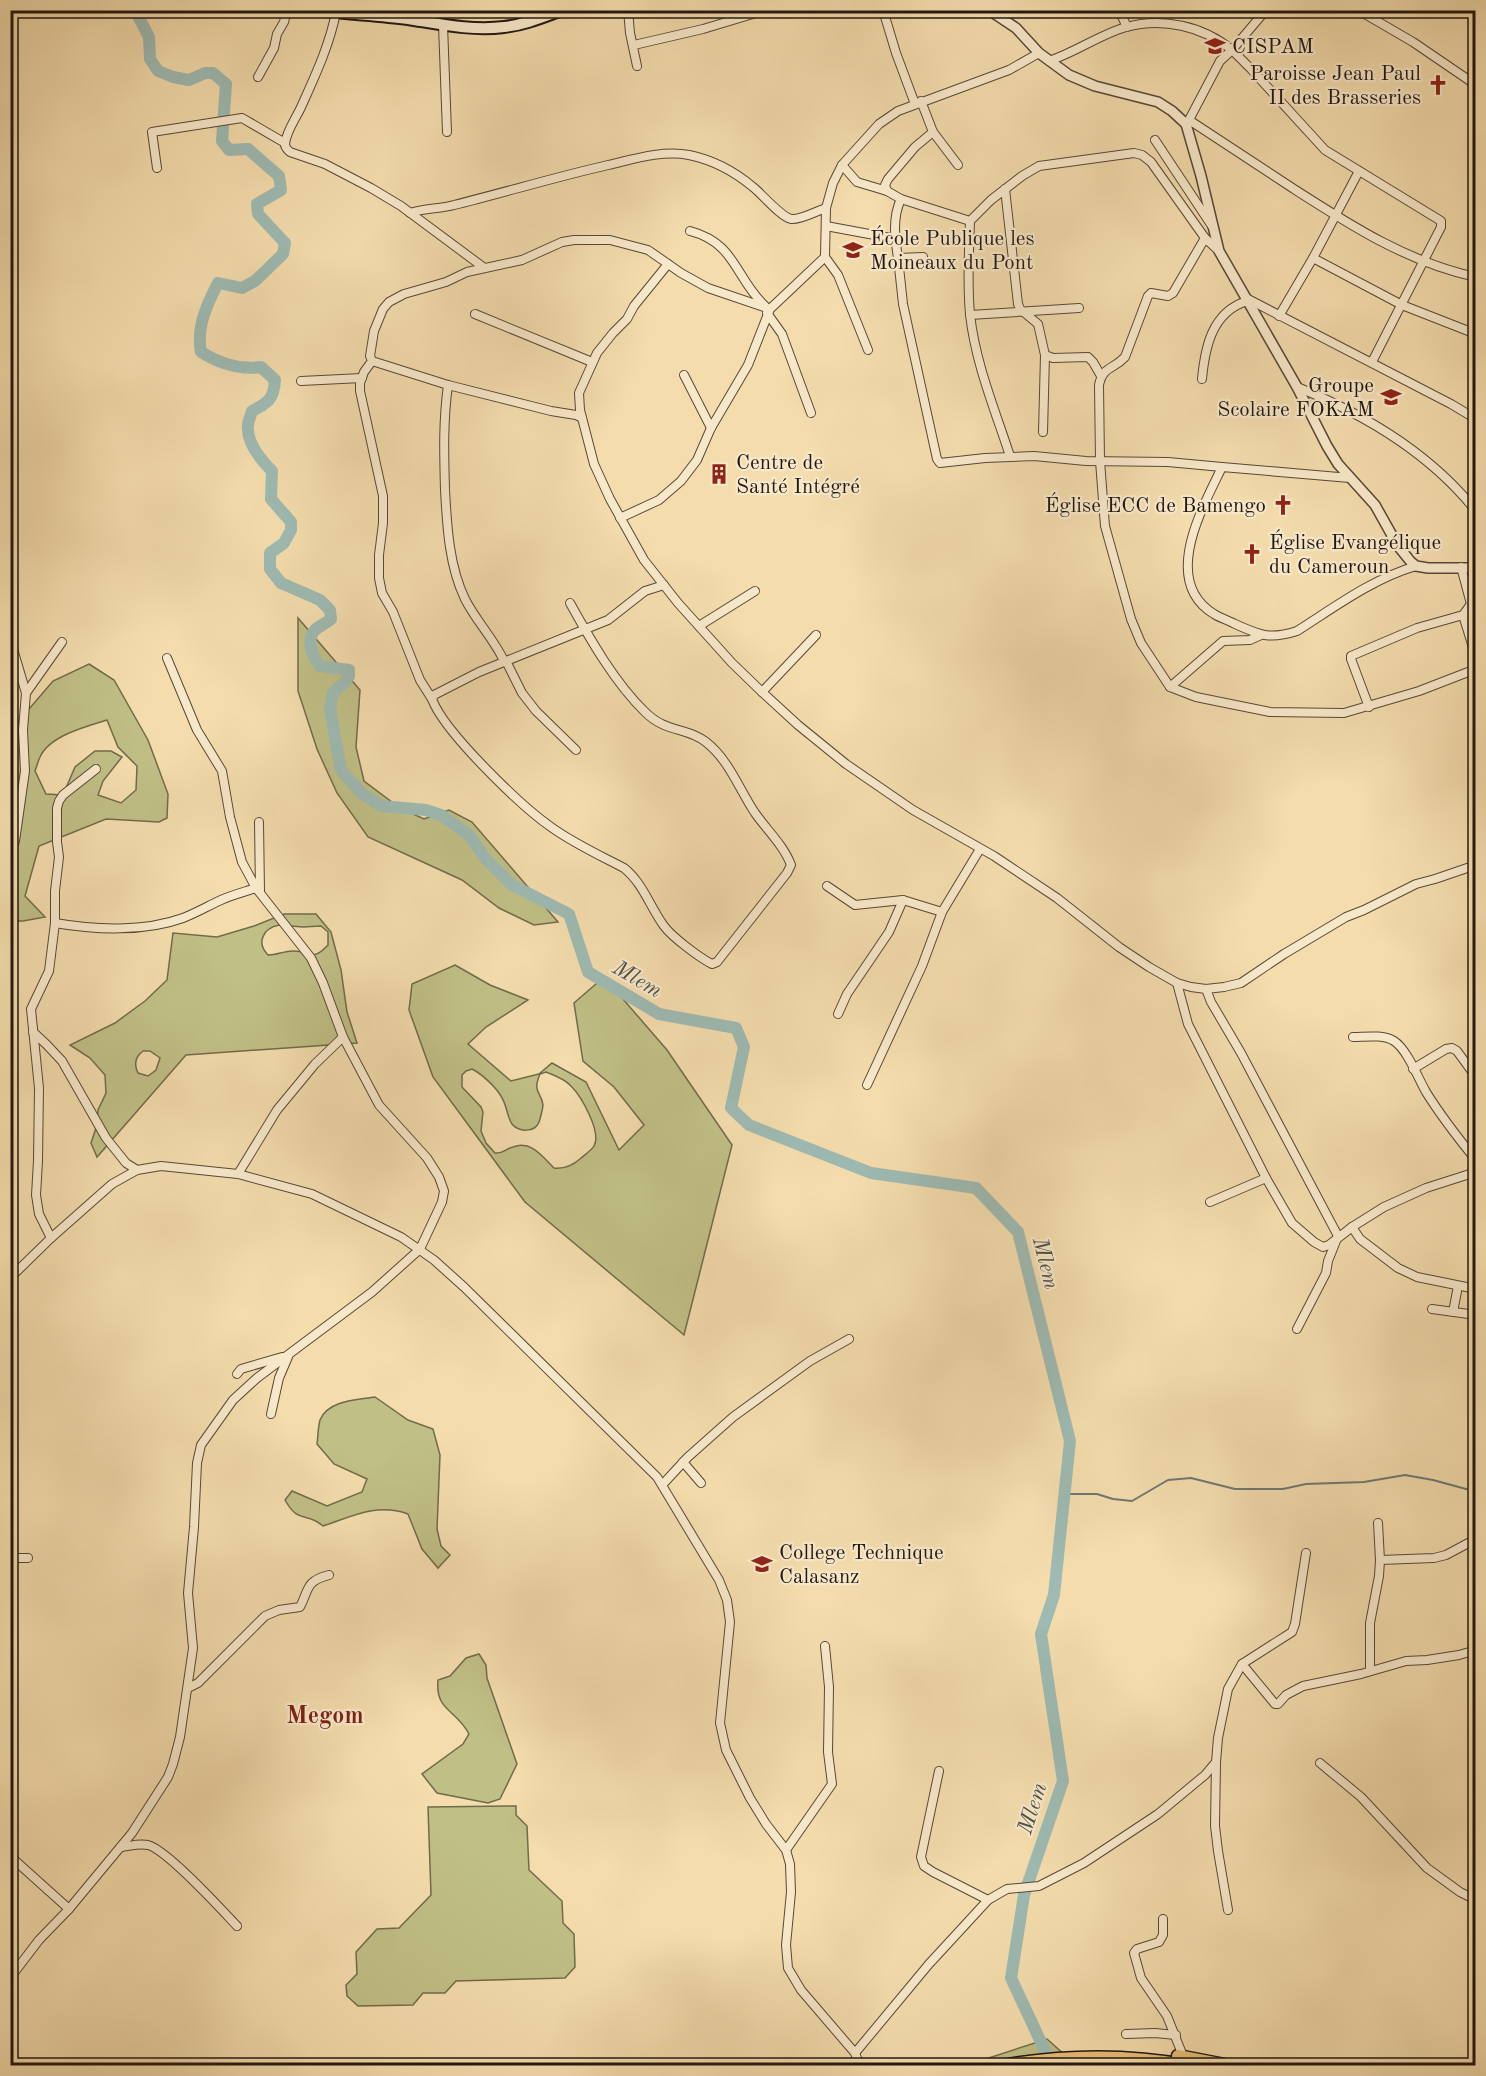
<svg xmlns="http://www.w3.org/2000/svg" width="1486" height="2076" font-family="'Old Standard TT',serif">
<rect width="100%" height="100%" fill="#f4dcad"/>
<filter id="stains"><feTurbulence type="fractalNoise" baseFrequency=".00333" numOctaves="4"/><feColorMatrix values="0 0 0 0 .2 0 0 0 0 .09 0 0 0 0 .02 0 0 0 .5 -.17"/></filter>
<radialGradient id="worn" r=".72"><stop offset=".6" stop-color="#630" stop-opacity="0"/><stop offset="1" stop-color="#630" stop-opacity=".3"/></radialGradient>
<g fill="#c0bf86" stroke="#706b4c" stroke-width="1.5" fill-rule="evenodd">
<path d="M298 618 360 690 356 747 364 781 400 808 424 819 449 810 472 822 558 922 534 925 499 908 462 880 368 837 337 793 317 749 298 691Z"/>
<path d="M89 664 114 680 148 740 168 794 167 818 159 822 106 819 39 846 25 896 45 917 23 921H11V730L53 681ZM107 720 118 747 137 766 136 790 121 803 98 795 103 781 122 757 111 751H95L75 767 63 795 46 794 35 771C37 766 38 761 40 757 49 736 87 726 107 720Z"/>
<path d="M284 914H316L331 932 341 970 347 1012 357 1043 186 1055 97 1157 91 1143 97 1125 98 1110 106 1093 105 1075 90 1058 70 1045 115 1023 145 1001 167 980 173 933 217 937 254 926ZM279 925 303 927 321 926 328 932V945C312 962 312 951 293 951 284 951 277 955 268 955 256 943 263 928 279 925ZM143 1051H150L160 1058 156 1070 148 1076 138 1073C134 1065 135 1057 143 1051Z"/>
<path d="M455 965 490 985 528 1000 486 1027 468 1044 511 1081 539 1074 552 1063 586 1082 619 1150 644 1125 614 1087 583 1061 574 1003 604 977 667 1050 732 1145 684 1335 525 1202 433 1077 409 1010 412 984ZM472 1069C482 1074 497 1088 502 1098 507 1106 507 1117 512 1124 518 1132 535 1133 539 1122 540 1120 543 1107 543 1105 541 1091 532 1093 540 1074L546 1072C554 1075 565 1079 571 1086 581 1096 602 1132 594 1146 591 1151 584 1155 580 1159 572 1166 564 1169 554 1168 542 1156 531 1140 513 1147 505 1149 503 1154 495 1153L486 1143 481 1131 483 1112 481 1107 462 1087V1075L466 1071Z"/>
<path d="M375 1397 408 1420 433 1429 440 1455 437 1529 441 1546 450 1555 438 1568 422 1549 408 1514C377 1503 353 1516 323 1526 306 1511 299 1525 285 1500L292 1491 327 1506 362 1492 367 1479 334 1464 317 1444C318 1437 318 1427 320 1420 328 1400 357 1400 375 1397Z"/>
<path d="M479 1654 486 1665 487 1678 517 1764 500 1799 488 1803 437 1793 422 1774 463 1744 469 1734C456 1709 435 1711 438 1680L450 1676 466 1658Z"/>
<path d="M516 1806V1815L527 1826 529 1870 562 1901 563 1923 574 1934 575 1967 565 1978 456 1981 445 1993H423L413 2005 358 2006 347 1996 346 1985 357 1974 356 1952 377 1929 399 1928 431 1895 428 1807Z"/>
<path d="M1047 2039 1076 2065 964 2066Z"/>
</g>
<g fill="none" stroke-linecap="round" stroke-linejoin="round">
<path stroke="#6c7972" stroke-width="2" d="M1064 1494H1097L1113 1499 1132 1501 1168 1480 1191 1478 1235 1489H1283L1306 1484 1364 1482 1405 1475 1433 1480 1466 1489H1476"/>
<path stroke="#9ebab2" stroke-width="12" d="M135 10 149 37 150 59 158 71 173 77 189 80 205 73H213L226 84 222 141 229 150 248 149 279 176 281 190 257 204 258 214 285 243 283 254 255 281 242 288 218 283C207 304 196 328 201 352 220 364 239 370 261 367L275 380C274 399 268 403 252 411 251 416 248 421 248 425 246 442 261 460 272 471L271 499 291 522V530L284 543 270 553V569L281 583 320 600 330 610 331 619C327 623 319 626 315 630 305 641 313 657 320 666L349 670V676L346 681 333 693 330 709 341 770 361 793 381 806 426 810 441 815 469 835 485 858 512 885 569 914 588 972 659 1014 736 1028 744 1047 731 1108 749 1125 871 1173 976 1188 1018 1232 1070 1441 1054 1595 1041 1634 1063 1781 1024 1895 1011 1978 1047 2055 1059 2066"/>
<g stroke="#564838" stroke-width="10">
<g id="minor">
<path d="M628 10 630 33 637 66"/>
<path d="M883 10 896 53 915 104"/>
<path d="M1119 10 1127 27"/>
<path d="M1358 10 1413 42 1476 85"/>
<path d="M1468 10 1476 16"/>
<path d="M336 12C330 44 315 76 302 105 297 117 286 131 285 144 285 148 287 149 290 152L325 164 371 188 401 206 483 267"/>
<path d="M443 25 447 132"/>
<path d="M634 45 703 29 766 10"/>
<path d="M1049 61C1076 52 1099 35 1126 27 1162 17 1203 26 1232 50L1266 10"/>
<path d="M258 77 274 48 277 34 284 22 287 10"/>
<path d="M921 101 933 132 958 165"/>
<path d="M1189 120 1220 61 1232 50 1251 69 1325 150 1441 221V227L1372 362"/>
<path d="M1187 123 1189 120C1224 143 1259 166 1294 189 1350 225 1409 263 1476 277"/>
<path d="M1155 140 1212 226"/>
<path d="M842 165 857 182 887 191 901 199 970 221"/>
<path d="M157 168 152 132 242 118 285 143"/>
<path d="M1005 189 1018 304 1020 309 1038 324 1045 355 1053 358 1088 357 1093 362 1101 376"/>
<path d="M887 191 885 185 888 179 915 147 933 132"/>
<path d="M901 199C892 218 895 239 898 258L923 257"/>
<path d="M410 213C424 208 440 209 454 205 506 192 556 177 608 165 634 159 662 150 689 155 713 160 734 171 753 187 763 195 780 216 791 219 801 220 816 211 826 208"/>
<path d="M826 226 896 239"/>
<path d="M690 231C736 243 735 278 765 306"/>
<path d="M1219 251 1205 238 1173 293 1168 296 1151 293 1148 296 1125 357C1113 370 1103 366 1099 385L1100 461 1105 526 1131 619 1141 643 1170 687 1196 697 1270 712 1344 713 1419 691 1476 669"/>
<path d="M825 257 838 275 868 350"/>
<path d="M898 258 903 304 937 459 940 463 985 458 1034 456 1086 461 1168 462 1222 467"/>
<path d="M1313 258 1402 305 1476 334"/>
<path d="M668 264 634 306 627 319 613 333 597 353 579 393 580 410 594 464 610 499 644 560 678 603 732 663 762 692 798 725 846 764 913 810 994 856 1057 898 1119 947 1149 967 1177 983 1191 987 1206 989 1224 987 1241 983 1284 954 1346 917 1364 910 1416 884 1435 879 1476 865"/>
<path d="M1246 298 1451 404 1476 419"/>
<path d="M767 313 782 334 811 413"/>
<path d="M475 314 592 362"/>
<path d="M970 315 1079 308"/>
<path d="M1279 316 1313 258 1359 171"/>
<path d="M372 361 448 385 551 411 576 415 582 418"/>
<path d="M684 375 711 428"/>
<path d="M1202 379C1205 347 1212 312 1247 301"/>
<path d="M301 381 362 378"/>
<path d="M448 385C443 422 444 453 445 490 447 526 449 566 465 599 476 621 494 639 504 661"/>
<path d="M1297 387C1364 414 1430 453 1476 511"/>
<path d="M1043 432 1045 355"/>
<path d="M1010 456C995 410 975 362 970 314 967 283 969 252 970 221L991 200 1022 176 1039 166 1134 153 1142 155 1151 162 1205 238"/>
<path d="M1350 478 1222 467C1203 507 1160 581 1214 614 1220 618 1228 620 1235 624 1260 635 1269 640 1297 631 1335 607 1372 579 1416 566"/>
<path d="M620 518 659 500 681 481 697 460 711 428 748 365 770 309 825 257 826 208 833 183 842 165 879 124 898 111 1009 70 1039 53"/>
<path d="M570 603C590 639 615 683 645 712 666 733 687 727 706 742 729 760 739 789 755 813 767 830 784 846 791 865L787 873 717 962 712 964C700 958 672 937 664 926 650 907 643 883 624 868 599 855 573 843 551 827 521 806 444 732 432 699L434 695 479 672 608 620 645 591 664 585"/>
<path d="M1463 615 1476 657"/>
<path d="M699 626 755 591"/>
<path d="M10 639 26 693 23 730 25 771 15 841 10 855"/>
<path d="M506 661 522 693 536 711 576 750"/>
<path d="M1170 687 1223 641 1250 640 1261 635"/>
<path d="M762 692 816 635"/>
<path d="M26 693 62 642"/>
<path d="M432 699 420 680 393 612 382 593 379 578V555L383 523V496L360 391V383L364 372 372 361 370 356 374 331 383 309 389 302 404 294 446 282 467 272 522 260 562 242 574 240H610L648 250 681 273 708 288 770 309"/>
<path d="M1369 707 1351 659V656L1417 628 1463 615 1471 604 1461 567"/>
<path d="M259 822 260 892"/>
<path d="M827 886 855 905 903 900 942 912"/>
<path d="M55 923C95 930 145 932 183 918 196 913 208 906 221 900 232 895 244 892 256 888"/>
<path d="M1177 983 1188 1024 1266 1178 1292 1223 1314 1242 1323 1247 1329 1245 1352 1227 1384 1207 1426 1188 1476 1172"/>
<path d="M1206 989 1211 1002 1241 1053 1338 1236 1328 1261 1326 1273 1297 1329"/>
<path d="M838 1014 847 994 889 932 903 900"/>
<path d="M33 1032 46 1044 62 1061 106 1138 126 1163 137 1170"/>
<path d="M1353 1037C1365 1037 1383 1034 1394 1041 1407 1049 1418 1078 1426 1092 1441 1116 1458 1138 1476 1160"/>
<path d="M1413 1069 1446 1049 1452 1048 1457 1051 1476 1077"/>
<path d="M867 1085 922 966 942 912 980 849"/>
<path d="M238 1174 277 1110 315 1064 343 1037"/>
<path d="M1210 1202 1266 1178"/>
<path d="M1352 1227 1360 1239 1398 1268 1417 1277 1476 1289"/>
<path d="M51 1238 39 1214 36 1195 38 1161 39 1088 31 1009 49 971 55 923V891L59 857 57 842V808L59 801 63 795 96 769"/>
<path d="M10 1278 51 1238 112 1184 137 1170 161 1166 238 1174 312 1194 401 1237 434 1260 464 1287 657 1477 719 1580 727 1600 730 1622 720 1723 726 1750 750 1798 766 1824 786 1850 790 1864 791 1892 786 1945 788 1968 801 1990 855 2053 860 2066"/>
<path d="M1432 1309 1476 1315"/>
<path d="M1453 1312 1458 1286"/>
<path d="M237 1374 241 1369 282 1357"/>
<path d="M271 1414 279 1378 288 1357"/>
<path d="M683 1462 701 1483"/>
<path d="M663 1484 688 1457 733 1417 810 1361 849 1339"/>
<path d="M10 1558H28"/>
<path d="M1380 1560 1434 1558 1446 1555 1474 1540"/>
<path d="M1242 1664 1275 1704H1278L1286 1695 1303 1686 1361 1674 1406 1661 1427 1660 1459 1655 1476 1650"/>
<path d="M1370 1671V1623L1379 1576 1380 1560 1378 1523"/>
<path d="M188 1688 198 1683 265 1616 279 1610 300 1607C309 1590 305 1581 329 1575"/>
<path d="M1216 1762 1215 1826 1218 1851 1228 1910"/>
<path d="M1320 1763 1361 1797 1427 1868 1460 1892 1476 1900"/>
<path d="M939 1771 921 1857 924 1866 933 1872 988 1900"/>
<path d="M121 1847C130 1846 139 1843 148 1845 167 1850 221 1909 237 1926"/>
<path d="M786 1850 832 1784 828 1752 829 1687 825 1646"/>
<path d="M10 1856 69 1909"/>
<path d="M1163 1919V1935L1159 1942 1137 1949 1134 1953 1141 1978 1167 2016 1183 2056V2060"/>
<path d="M10 1978 39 1940 69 1909 132 1833 168 1777 173 1764 180 1737 193 1648 188 1593 194 1527 197 1463 201 1445 233 1400 257 1378 372 1292 420 1249 442 1202 444 1191 439 1177 427 1158 379 1105 343 1037 323 983 311 958 256 888 242 862 230 817 222 771 197 730 167 658"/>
<path d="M1126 2034 1155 2033 1176 2035"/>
<path d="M855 2053 929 1964 988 1900 1007 1889 1039 1886 1084 1863 1158 1814 1205 1775 1216 1762 1218 1738 1228 1689 1242 1664 1292 1632 1295 1624 1306 1553"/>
</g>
</g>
<g stroke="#564838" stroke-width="12">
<path id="tertiary" d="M989 10 1016 28 1039 53 1069 75 1095 86 1158 102 1172 111 1186 124 1201 176 1219 251 1297 387 1327 446 1338 464 1375 505 1398 546 1411 562 1416 566 1428 568H1476"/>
</g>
<g stroke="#211711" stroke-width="14">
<path id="secondary" d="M316 10C347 14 378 15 408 19 440 24 472 31 504 27 524 25 543 17 562 10"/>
</g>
<g stroke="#211711" stroke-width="15">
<g id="trunk">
<path d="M1178 2056 1230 2066"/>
<path d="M1001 2066C1064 2055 1126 2054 1190 2066"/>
</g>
</g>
<use href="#minor" stroke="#f8e8ca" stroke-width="8"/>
<use href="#tertiary" stroke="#f8e8ca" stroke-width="9"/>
<use href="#secondary" stroke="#f8e8ca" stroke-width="10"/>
<use href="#trunk" stroke="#eabe76" stroke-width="12"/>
</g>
<defs>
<g id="school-bare" transform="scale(1.62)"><path d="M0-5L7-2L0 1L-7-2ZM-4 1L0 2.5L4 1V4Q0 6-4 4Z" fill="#8f2418" stroke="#f8e8ca" stroke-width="2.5" paint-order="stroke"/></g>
<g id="church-bare" transform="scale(1.62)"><path d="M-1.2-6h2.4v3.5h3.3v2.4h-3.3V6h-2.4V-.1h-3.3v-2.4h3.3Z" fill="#8f2418" stroke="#f8e8ca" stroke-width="2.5" paint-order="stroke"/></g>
<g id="building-bare" transform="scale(1.62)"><path d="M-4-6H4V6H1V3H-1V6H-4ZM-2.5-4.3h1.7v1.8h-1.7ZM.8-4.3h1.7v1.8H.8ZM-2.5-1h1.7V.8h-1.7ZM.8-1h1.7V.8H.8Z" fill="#8f2418" stroke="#f8e8ca" stroke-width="2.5" paint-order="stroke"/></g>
</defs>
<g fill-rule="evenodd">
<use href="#school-bare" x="1215" y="46"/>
<use href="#church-bare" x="1438" y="85"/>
<use href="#school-bare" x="853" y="250"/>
<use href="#school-bare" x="1391" y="397"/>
<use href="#building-bare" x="719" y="474"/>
<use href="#church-bare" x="1283" y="505"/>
<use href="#church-bare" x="1252" y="554"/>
<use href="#school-bare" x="762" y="1564"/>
</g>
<g text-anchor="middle" stroke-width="4.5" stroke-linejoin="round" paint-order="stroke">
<g font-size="21" fill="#211711" stroke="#f8e8ca" text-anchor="start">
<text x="1232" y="53">CISPAM</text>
<text x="1421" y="80" text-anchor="end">Paroisse Jean Paul<tspan x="1421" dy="24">II des Brasseries</tspan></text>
<text x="870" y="245">École Publique les<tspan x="870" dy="24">Moineaux du Pont</tspan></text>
<text x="1374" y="392" text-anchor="end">Groupe<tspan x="1374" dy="24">Scolaire FOKAM</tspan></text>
<text x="736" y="469">Centre de<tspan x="736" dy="24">Santé Intégré</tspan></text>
<text x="1266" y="512" text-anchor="end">Église ECC de Bamengo</text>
<text x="1269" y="549">Église Evangélique<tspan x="1269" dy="24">du Cameroun</tspan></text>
<text x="779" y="1559">College Technique<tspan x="779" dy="24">Calasanz</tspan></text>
</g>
<g font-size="22" font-style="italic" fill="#4d5049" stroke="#f8e8ca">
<text transform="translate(638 978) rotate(30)" y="8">Mlem</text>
<text transform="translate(1047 1263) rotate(76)" y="8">Mlem</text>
<text transform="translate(1031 1808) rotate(-72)" y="8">Mlem</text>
</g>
<g font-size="24" font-weight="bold" fill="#7a1f14" stroke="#f8e8ca">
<text x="325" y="1723">Megom</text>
</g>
</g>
<rect width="1486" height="2076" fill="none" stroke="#f4dcad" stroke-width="36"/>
<rect x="12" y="12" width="1462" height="2052" fill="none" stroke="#211711" stroke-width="3"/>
<rect x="18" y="18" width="1450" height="2040" fill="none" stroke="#211711" stroke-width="1.5"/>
<rect width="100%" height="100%" filter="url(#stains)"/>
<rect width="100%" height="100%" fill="url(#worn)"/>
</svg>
